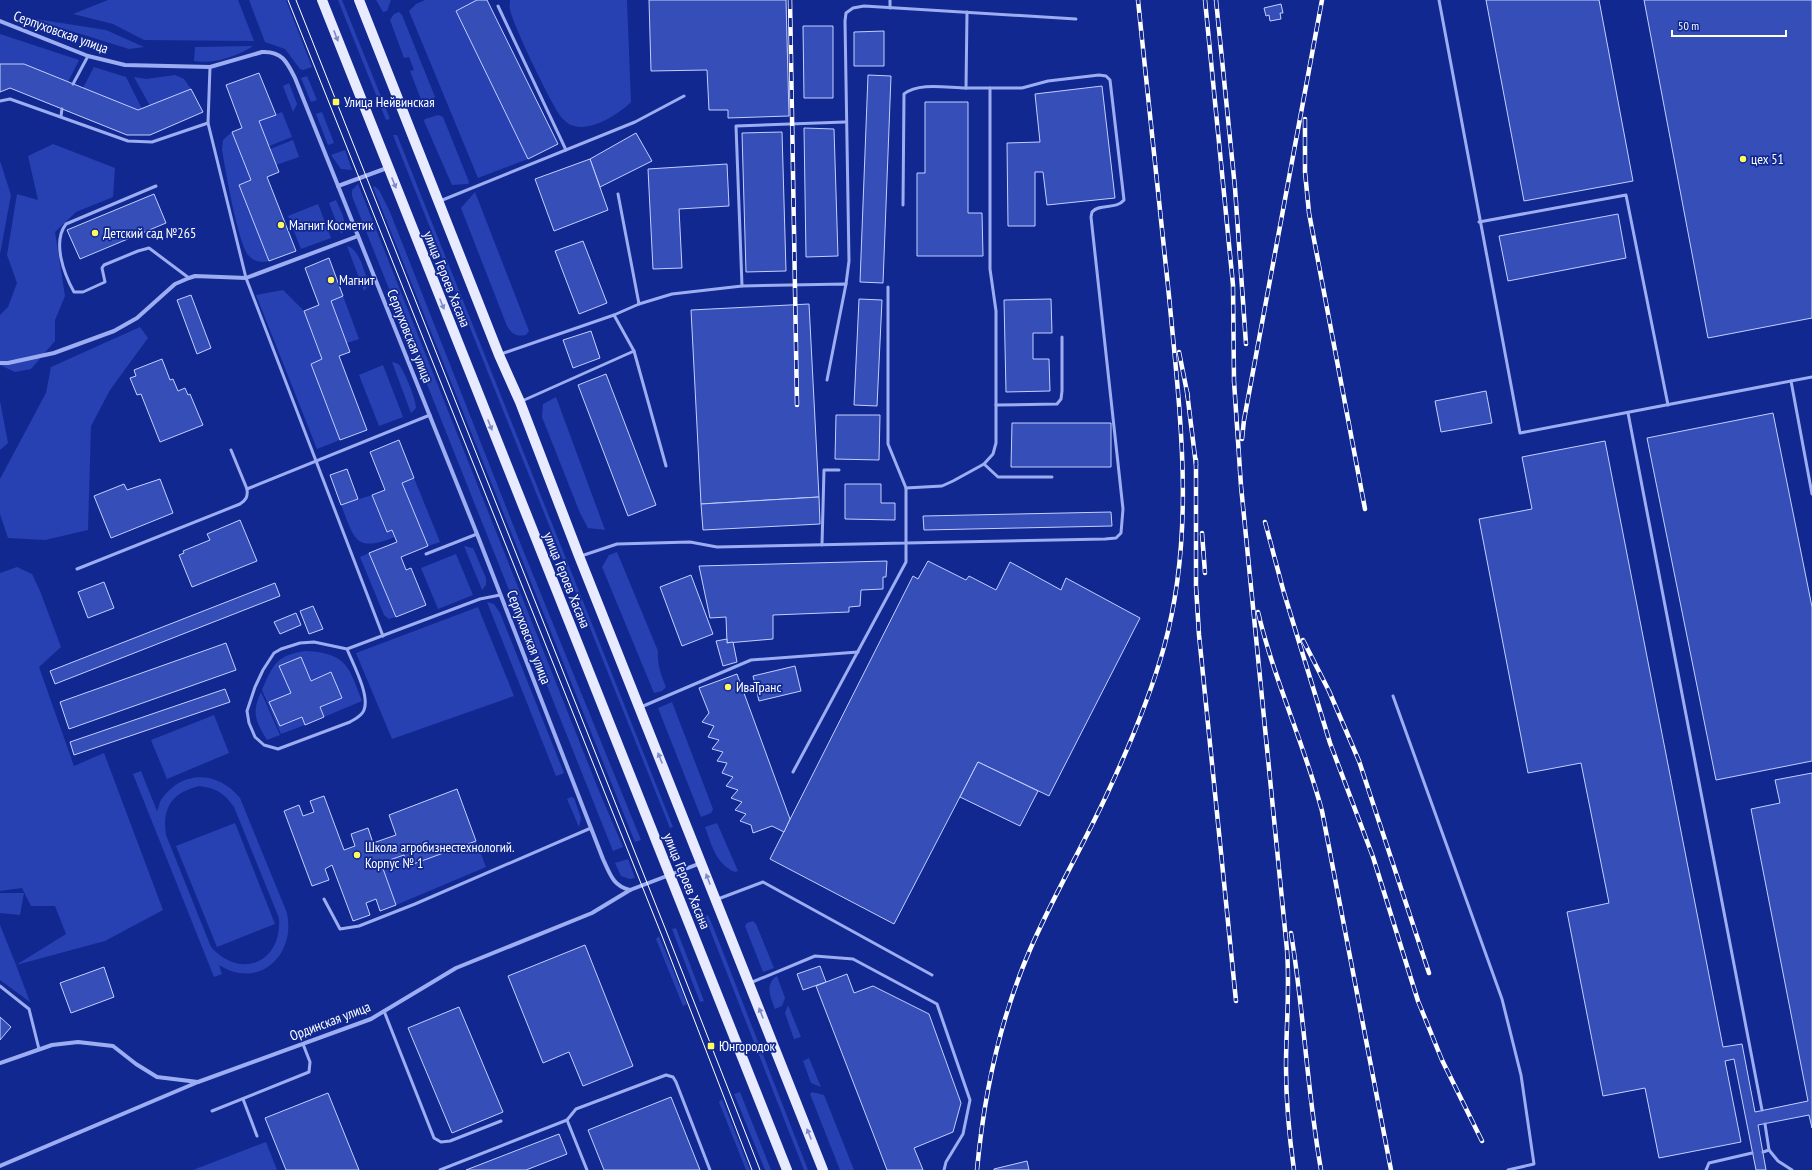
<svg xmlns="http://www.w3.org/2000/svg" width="1812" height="1170" font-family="'PT Sans Narrow',sans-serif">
<rect width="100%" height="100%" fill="#112891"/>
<g fill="#2741b2" fill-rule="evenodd">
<path d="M108 0H238L254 41 144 40 113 24 73 14Z"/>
<path d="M249 0H286L312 67 303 70 300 69 285 49 265 42Z"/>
<path d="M338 0H342L390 119 386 120Z"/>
<path d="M376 0H391L387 11 383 12Z"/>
<path d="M425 0H477L456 11 528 159 478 178 409 11 416 4Z"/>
<path d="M510 0H627L631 102C619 114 590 133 571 125 568 124 564 120 562 118 553 108 511 21 510 9 509 6 510 3 510 0Z"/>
<path d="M399 12 402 15 435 97 430 104 422 102 410 71 414 70 409 57 404 58 390 20 394 14Z"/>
<path d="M29 18 106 30 144 47 129 49Z"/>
<path d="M0 34 79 60 68 82 24 64H0Z"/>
<path d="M253 46C237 57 213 64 194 61L195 47Z"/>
<path d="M94 67 126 77 142 109 138 110 83 88Z"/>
<path d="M175 75 184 79 191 89 150 106 134 77 146 79Z"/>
<path d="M307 76 317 100 311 102 301 78Z"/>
<path d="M289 83 297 104 293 112 283 86Z"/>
<path d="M282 112 292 137 269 146 259 121Z"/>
<path d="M322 112 334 143 328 145 316 114Z"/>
<path d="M438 115 443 117 469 182 468 184 452 185 424 121 425 119Z"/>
<path d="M232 132 251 180 239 185 269 261C261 263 255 262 249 256 238 244 225 168 222 149L223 140Z"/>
<path d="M393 135H397L673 827 670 828Z"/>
<path d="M293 140 299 157 276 165 270 149Z"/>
<path d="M53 144 115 168 113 197 76 212 55 232 65 296 55 320V341L31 369 15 372 0 365V315L8 307 17 283 7 255 17 194 38 200 28 156Z"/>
<path d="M345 150 352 170 341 169 331 155Z"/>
<path d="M0 161 11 195 0 254Z"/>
<path d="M358 184 599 791 623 847 613 851 352 196V190Z"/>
<path d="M374 186 379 190 390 212 523 550 641 840 635 842 373 187Z"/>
<path d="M475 192 529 331 526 335C516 337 512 334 507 326L461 208Z"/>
<path d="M336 200C340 210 350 226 341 234L329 203Z"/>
<path d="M318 204 331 238 301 249 288 216Z"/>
<path d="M347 246C360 249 364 273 369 284L364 291Z"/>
<path d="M283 290 304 311 322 359 311 364 340 440 317 449 256 295Z"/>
<path d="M343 296 359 339 347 343 331 301Z"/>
<path d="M140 327 148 338 110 390 91 426 88 530 45 540 8 538 0 514V479L46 393 51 367Z"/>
<path d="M392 362C395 363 398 363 400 366 405 373 416 399 416 408L411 413Z"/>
<path d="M383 365 403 417 379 426 359 375Z"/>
<path d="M556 397 605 530 588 528 580 513 542 417 543 404Z"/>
<path d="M0 401 8 443 0 450Z"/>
<path d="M414 478 440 542 428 546 402 483Z"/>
<path d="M372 495 386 532 392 530 395 537C354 553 355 539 341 505Z"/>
<path d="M464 546 473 548 486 578V585L482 590Z"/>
<path d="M617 552 658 651C657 664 661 675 666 687L662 691 654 693 602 567 609 555Z"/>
<path d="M369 553 396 617 389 619 384 615 360 557Z"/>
<path d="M456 554 473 595 438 609 421 568Z"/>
<path d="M17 567 32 574 40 591 61 647 39 667 74 766 104 753 163 910 105 941 16 965 30 1002 0 980V925L16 965 66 934 55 906H31L22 888 0 891V573Z"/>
<path d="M487 602 494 604 500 613 564 773 556 776Z"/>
<path d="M478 607 514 696 392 739 356 653Z"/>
<path d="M306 651C347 653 349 667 362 701L324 717 320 707 331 673 311 681 301 657 279 666 291 693 270 702 280 726 302 717 305 725 281 734 262 690C273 665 276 655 306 651Z"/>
<path d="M261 692 280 735 267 740C256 722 251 713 261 692Z"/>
<path d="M672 702 713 809 711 813 701 817 658 708Z"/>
<path d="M214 715 229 753 167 779 151 740Z"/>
<path d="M141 771 157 811C159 808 159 803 161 800 182 769 218 771 240 798L287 913C296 956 258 990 219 965L222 974 214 977 133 774ZM199 786C216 788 224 793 234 807L279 918C282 963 241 980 211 947L166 835C162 807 172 793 199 786Z"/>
<path d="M571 797 574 798 581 818 579 827 567 799Z"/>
<path d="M235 823 275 924 217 947 176 846Z"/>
<path d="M717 823 738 871 735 872C716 864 712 846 705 827Z"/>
<path d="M476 841 486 867 396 905 381 863 404 855Z"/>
<path d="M628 859 635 878 630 879 621 876 615 863Z"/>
<path d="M0 893H24L20 915 0 913Z"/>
<path d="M708 915 714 929 808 1170H804L705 917Z"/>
<path d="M753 921 756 924 774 968 763 972 745 926 747 923Z"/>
<path d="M676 928 704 1001 700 1002 672 929Z"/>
<path d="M659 936 687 1004 683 1006 656 939Z"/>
<path d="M777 976 785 998 782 1006 775 1009C771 998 764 984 777 976Z"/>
<path d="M788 1005 801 1037 794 1039 785 1013Z"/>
<path d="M809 1058 821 1087 811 1083 803 1061Z"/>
<path d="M740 1092 771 1170H765L734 1094Z"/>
<path d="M812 1092 824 1095 854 1170H840L810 1094Z"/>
<path d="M722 1099 750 1170H746L719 1102Z"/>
<path d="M266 1142 277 1170H193Z"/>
</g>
<g fill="#354eb8" stroke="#c4cffd">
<path d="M477 0H487L558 144 528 159 456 11Z"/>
<path d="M649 0H786L789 116 728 118V110H709L707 70 651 71Z"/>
<path d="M1486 0H1599L1633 181 1524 201Z"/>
<path d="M1644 0H1812V318L1708 338Z"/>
<path d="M1281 4 1283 13H1280L1281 19 1270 21 1269 15 1266 16 1264 8Z"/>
<path d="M803 26H833V98H804Z"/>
<path d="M884 31V66H854V32Z"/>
<path d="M0 64H24L138 110 191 89 203 112 150 135H127L10 88 0 92Z"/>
<path d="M259 73 276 115 259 121 279 172 267 177 296 251 269 261 239 185 251 180 232 132 242 128 226 85Z"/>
<path d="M868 75 891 76 883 283 860 282Z"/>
<path d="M1102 86 1115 198 1047 205 1043 172H1035V226H1008L1007 143 1040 142 1035 94Z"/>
<path d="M925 102H968V213H982L983 256H917V173H925Z"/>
<path d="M804 128 834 129 838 256 806 257Z"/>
<path d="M782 132 786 271 746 272 742 133Z"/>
<path d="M636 133 652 161 600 187 590 159Z"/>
<path d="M590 159 608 210 554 231 535 179Z"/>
<path d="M727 164 729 206 679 209 682 268 653 269 648 169Z"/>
<path d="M154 194 166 223 80 259 67 230Z"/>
<path d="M1618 214 1626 258 1508 281 1499 236Z"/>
<path d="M583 241 607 303 579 314 555 251Z"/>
<path d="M329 258 343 296 331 301 350 352 339 356 367 430 340 440 311 364 322 359 304 311 319 305 305 268Z"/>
<path d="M191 295 211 348 197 354 177 300Z"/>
<path d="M859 299 882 300 877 406 854 405Z"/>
<path d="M1051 299 1052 333H1033V359H1049L1050 391 1006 392 1004 300Z"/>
<path d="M809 304 819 497 701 504 691 310Z"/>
<path d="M591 331 600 358 573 368 563 340Z"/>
<path d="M162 359 170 380 173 379 178 391 185 388 188 395 190 394 203 425 160 442 141 394 137 395 130 378 136 376 134 370Z"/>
<path d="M606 374 656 505 628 516 578 385Z"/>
<path d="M1486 391 1492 423 1441 432 1435 401Z"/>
<path d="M1773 413 1812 607V761L1716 780 1647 438Z"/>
<path d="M836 415H880L879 460 835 459Z"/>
<path d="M1012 423H1111V467H1011Z"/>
<path d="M399 440 414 478 402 483 428 546 401 557 406 570 411 568 426 605 396 617 369 553 397 542 392 530 387 532 372 495 385 490 370 452Z"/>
<path d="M1605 441 1723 1047 1742 1044 1755 1112 1808 1101 1751 809 1780 803 1775 780 1812 773V1128L1809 1115 1758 1125 1766 1170H1756L1734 1059 1725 1061 1741 1142 1659 1158 1645 1088 1603 1096 1567 912 1609 903 1581 763 1528 773 1479 519 1532 509 1522 457Z"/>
<path d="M347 469 358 499 341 505 330 475Z"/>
<path d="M160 479 173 513 111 538 94 496 124 484 127 490Z"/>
<path d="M845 484H881V503H895V520L845 519Z"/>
<path d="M819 497 820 524 703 530 701 504Z"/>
<path d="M1111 512 1112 526 924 530 923 516Z"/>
<path d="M240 520 257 561 192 587 179 555 184 553 183 551 210 540 207 534Z"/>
<path d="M887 561 886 577H883V589L861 590 860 606 849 607V612L773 615V639L727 643 726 617 710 618 699 566Z"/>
<path d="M928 561 966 580 969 576 996 590 1010 562 1061 590 1066 578 1140 618 1049 796 978 762 894 924 770 859 913 576 918 579Z"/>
<path d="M691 575 713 634 682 646 660 587Z"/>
<path d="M104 582 114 608 88 618 78 592Z"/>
<path d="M275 583 280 596 55 684 50 671Z"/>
<path d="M313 606 323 629 309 634 300 611Z"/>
<path d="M296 613 301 625 280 634 274 622Z"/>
<path d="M727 639V643L733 642 737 662 723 666 716 641Z"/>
<path d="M226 643 236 670 69 729 60 702Z"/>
<path d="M301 657 311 681 331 672 342 698 320 707 324 717 305 725 302 717 280 726 269 702 291 693 279 666Z"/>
<path d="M795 666 801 691 759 701 753 676Z"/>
<path d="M737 674 790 819 784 832 772 826 753 833 751 825 740 821 746 814 735 810 742 802 731 798 738 790 726 786 733 777 722 773 727 763 717 761 723 752 712 749 719 740 708 737 714 726 702 722 709 713 699 688Z"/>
<path d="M225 689 230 702 74 755 70 742Z"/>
<path d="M978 762 1038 791 1020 826 960 797Z"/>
<path d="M457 789 476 841 408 866 404 855 381 863 396 905 380 911 376 899 366 903 370 915 353 921 332 865 325 869 329 880 312 886 284 811 299 805 303 816 314 812 310 801 324 796 344 850 355 846 351 834 368 828 373 843 396 835 389 815Z"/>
<path d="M585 945 633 1066 583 1086 569 1052 543 1063 508 976Z"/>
<path d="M820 966 826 982 803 990 797 974Z"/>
<path d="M104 967 114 997 71 1013 60 983Z"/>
<path d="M847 974 854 993 873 986 929 1014 961 1103 953 1132 914 1148 923 1170H887L874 1136 816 986Z"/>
<path d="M459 1007 503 1112 452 1133 408 1028Z"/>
<path d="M0 1017 11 1027 0 1040Z"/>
<path d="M328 1093 359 1170H286L265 1118Z"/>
<path d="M671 1097 700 1170H604L588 1130Z"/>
<path d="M559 1134 567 1154 526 1170H466Z"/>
<path d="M1027 1161 1029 1170H994V1169Z"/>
</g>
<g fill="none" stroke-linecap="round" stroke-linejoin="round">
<g stroke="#9dadf2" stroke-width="3">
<path d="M1439 0 1520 433 1812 377"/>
<path d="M498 6 566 150"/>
<path d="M890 8V0"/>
<path d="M73 84 88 56"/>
<path d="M0 101 10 99 128 141 152 142 208 123 210 67"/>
<path d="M61 116 62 109"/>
<path d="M208 123 246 278 383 636"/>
<path d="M156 186 66 224C52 242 64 274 74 292H83L105 282 102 268 104 265 138 251 149 248 189 278"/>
<path d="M618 194 639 304"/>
<path d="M440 201 635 122 684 96"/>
<path d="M903 205 904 94C919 82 948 88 966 88"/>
<path d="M1479 222 1626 195 1668 405"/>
<path d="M846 284 849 261 845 21 846 13 853 8 864 6 1076 19"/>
<path d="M742 286 736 126 845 122"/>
<path d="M888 287V444L906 488"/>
<path d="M614 315 639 304 672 294 742 286 846 284 827 380"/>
<path d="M501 354 614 315 634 351 666 466"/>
<path d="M1791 381 1812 494"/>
<path d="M522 401 634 351"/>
<path d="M996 405 1057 404 1061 399 1062 391V337"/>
<path d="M1628 413 1762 1110"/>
<path d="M231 450 247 489"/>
<path d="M984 464 998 477H1052"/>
<path d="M822 545 824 470H839"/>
<path d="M426 554 477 534"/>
<path d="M581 556 617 544 690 542 717 547 906 543V488L942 486 953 481 984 464 993 454 996 443V311L990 269V88H966L967 12"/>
<path d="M77 569 240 504C246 500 248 497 247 489L430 415"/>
<path d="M347 649C353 664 370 695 364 710 362 716 355 719 350 722L278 749 264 745 255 737 249 723 247 711 255 687 263 670 274 653 281 649 300 643 314 642 347 649 480 599 500 595"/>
<path d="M1393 696 1502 999 1521 1075 1534 1164 1508 1170"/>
<path d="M641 707 751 660 858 652"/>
<path d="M793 772 906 562V543L1105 539 1116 538 1121 533 1123 509 1091 217 1092 212C1100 203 1116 210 1124 200L1110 80 1106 76 1099 75 1048 81 1022 88H990"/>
<path d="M324 899 340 929 359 926 415 904 591 828"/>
<path d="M718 899 763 882 932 975"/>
<path d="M750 983 815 956 853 959 937 1004 970 1100 963 1134 946 1162 944 1170"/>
<path d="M0 986 29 1009 39 1049"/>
<path d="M384 1011 434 1138 441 1142 450 1141 501 1121"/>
<path d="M243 1099 257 1136"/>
<path d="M212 1111 309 1072 310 1062 303 1044"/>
<path d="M567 1120 587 1170"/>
<path d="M1769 1150 1778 1161 1792 1170"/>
<path d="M1763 1152 1769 1150 1765 1124"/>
<path d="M440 1170 567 1120 576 1109 666 1075 673 1077 676 1082 710 1170"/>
<path d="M1706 1170 1709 1163 1752 1153"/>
</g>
<g stroke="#9dadf2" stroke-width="4">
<path d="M0 21 88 56 125 65 210 67 262 52C282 51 287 62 295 78L477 534 603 859C610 874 613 886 630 890"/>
<path d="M338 186 387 168"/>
<path d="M0 363H8L54 353 114 331 137 318 175 284 189 278 195 276 246 278 358 236"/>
<path d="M0 1063 52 1045 78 1042 113 1046 136 1064 157 1077 198 1082"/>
<path d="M0 1166 198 1082 371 1019 456 968 592 913 630 890 701 863"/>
</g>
<g stroke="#e8ebff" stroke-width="10">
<path d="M322 0 787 1170"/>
<path d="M359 0 499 355 520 402 579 556 823 1170"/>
</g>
<g stroke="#fff" stroke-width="1">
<path d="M288 0 662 936 752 1170"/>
<path d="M296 0 667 933 760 1170"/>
</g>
<g stroke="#fff" stroke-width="4.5">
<g id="rail">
<path d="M790 0 797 405"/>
<path d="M1205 0 1233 285 1234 381 1241 486 1287 950C1290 989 1286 1027 1286 1066 1286 1101 1289 1135 1294 1170"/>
<path d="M1216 0 1235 188 1246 344"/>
<path d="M1305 119V172L1309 213 1365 509"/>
<path d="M1179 352 1188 397"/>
<path d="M1187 392 1196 465"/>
<path d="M1242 439 1244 420 1322 0"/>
<path d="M1196 460V586L1199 635 1236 1001"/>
<path d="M1265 522 1284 593 1330 743 1373 857 1418 1001 1442 1060 1482 1141"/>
<path d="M1202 533 1205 573"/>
<path d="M1258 612C1274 680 1304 743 1322 811L1391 1170"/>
<path d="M1303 640 1329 691 1359 761 1429 973"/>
<path d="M1291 933C1304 1012 1307 1091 1321 1170"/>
<path d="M977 1170C984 1094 999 1022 1029 952 1052 898 1082 848 1107 794 1129 747 1150 697 1164 647 1196 531 1180 414 1169 296 1159 198 1148 99 1138 0"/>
</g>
</g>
<use href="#rail" stroke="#112891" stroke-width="3" stroke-dasharray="9" stroke-linecap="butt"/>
</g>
<defs><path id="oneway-solid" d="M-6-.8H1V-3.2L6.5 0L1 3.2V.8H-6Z"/></defs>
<g fill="#7c8ac8">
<use href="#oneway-solid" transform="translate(336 36) rotate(69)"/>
<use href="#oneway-solid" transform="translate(394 183) rotate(68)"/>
<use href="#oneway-solid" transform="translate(442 304) rotate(68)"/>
<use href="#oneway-solid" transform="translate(490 425) rotate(68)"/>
<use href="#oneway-solid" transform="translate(660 758) rotate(-112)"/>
<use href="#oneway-solid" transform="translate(708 879) rotate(-111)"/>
<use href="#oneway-solid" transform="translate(761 1013) rotate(-112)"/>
<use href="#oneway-solid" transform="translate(809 1134) rotate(-112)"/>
</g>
<g fill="#fffb5e" stroke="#112891" stroke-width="1.5">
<rect x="332" y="98" width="8" height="8" rx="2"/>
<circle cx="1743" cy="159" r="4"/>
<circle cx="281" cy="225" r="4"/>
<circle cx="95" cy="233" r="4"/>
<circle cx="331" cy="280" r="4"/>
<circle cx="728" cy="687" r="4"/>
<circle cx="357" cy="855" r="4"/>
<rect x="707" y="1042" width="8" height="8" rx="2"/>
</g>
<g text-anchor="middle" stroke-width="3.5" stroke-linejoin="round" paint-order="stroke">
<g font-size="14" fill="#fff" stroke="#112891">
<text transform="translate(61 32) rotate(20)" y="5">Серпуховская улица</text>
<text transform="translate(447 279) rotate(68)" y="5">улица Героев Хасана</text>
<text transform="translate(410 336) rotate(68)" y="5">Серпуховская улица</text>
<text transform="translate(567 580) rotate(68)" y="5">улица Героев Хасана</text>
<text transform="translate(529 637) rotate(69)" y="5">Серпуховская улица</text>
<text transform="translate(687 881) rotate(68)" y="5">улица Героев Хасана</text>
<text transform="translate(330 1021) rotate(-21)" y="5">Ординская улица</text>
</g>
<g font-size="14" fill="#fff" stroke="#112891" text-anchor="start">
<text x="344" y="107">Улица Нейвинская</text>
<text x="1751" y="164">цех 51</text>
<text x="289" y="230">Магнит Косметик</text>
<text x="103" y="238">Детский сад №265</text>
<text x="339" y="285">Магнит</text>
<text x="736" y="692">ИваТранс</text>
<text x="365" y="852">Школа агробизнестехнологий.<tspan x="365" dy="16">Корпус № 1</tspan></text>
<text x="719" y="1051">Юнгородок</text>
</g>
</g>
<path d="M1672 30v6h114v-6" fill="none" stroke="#ffffff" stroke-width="2"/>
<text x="1678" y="30" font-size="12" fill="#ffffff" stroke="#112891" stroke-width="3" paint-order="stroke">50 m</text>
</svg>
